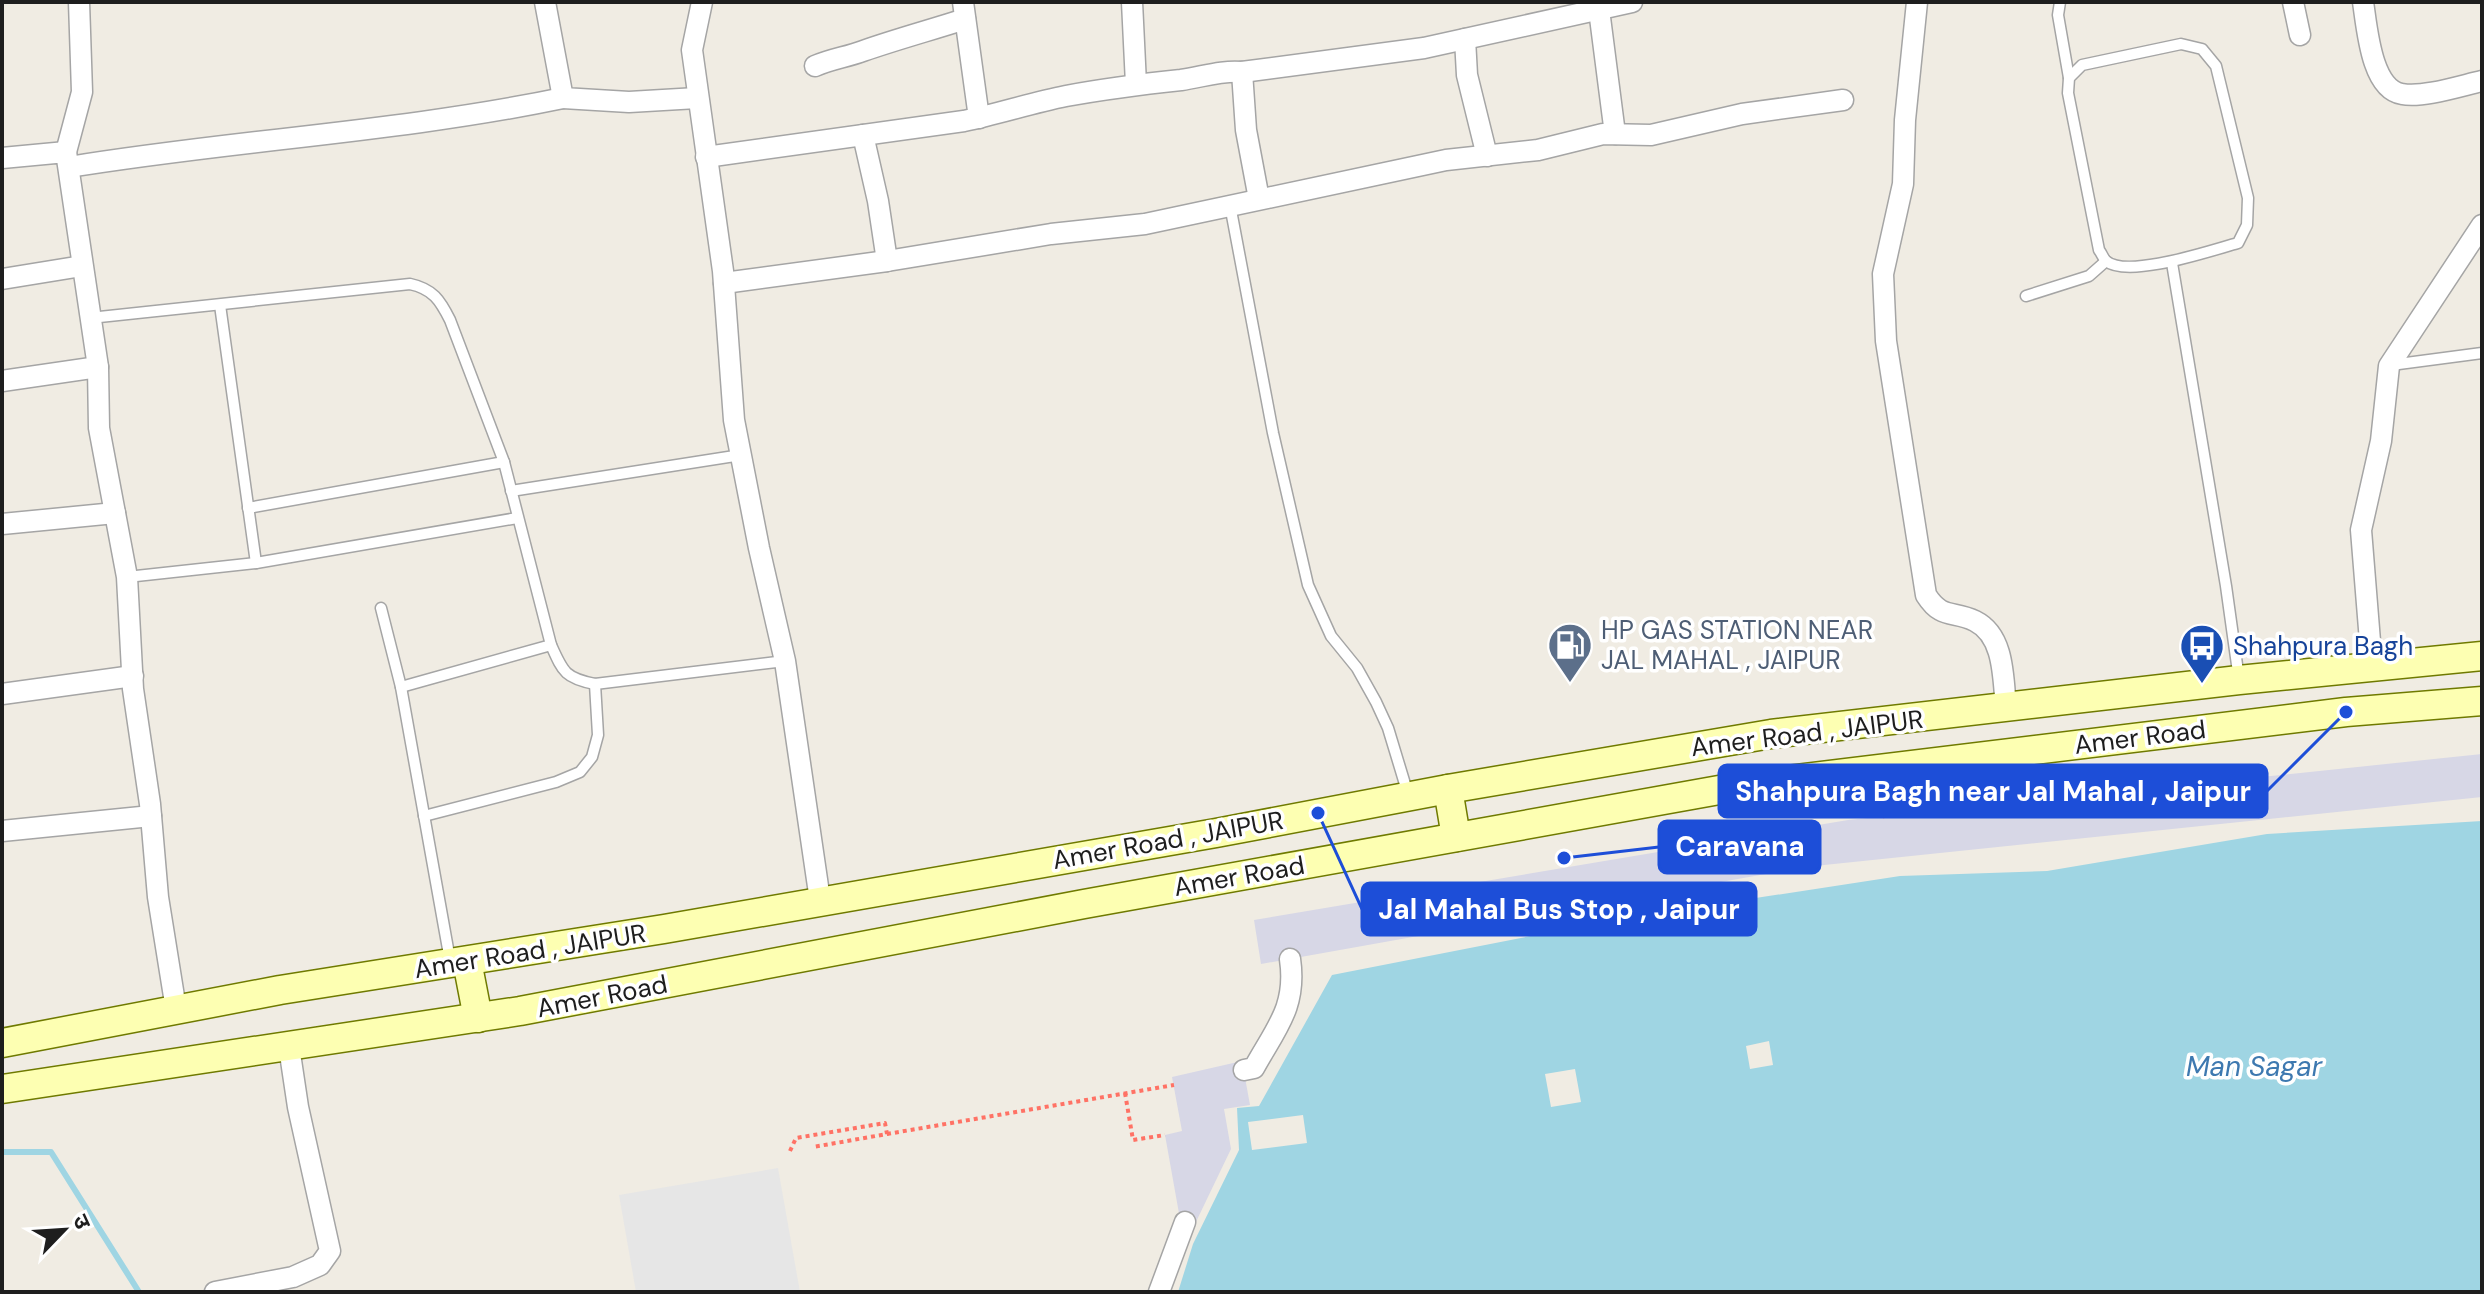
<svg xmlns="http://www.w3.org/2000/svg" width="2484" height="1294" font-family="'DM Sans','Noto Sans Devanagari',sans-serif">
<rect width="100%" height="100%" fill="#f0ece3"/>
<path fill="#e6e6e6" d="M778 1168 800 1292H636L619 1195Z"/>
<g fill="#d7d7e6">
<path d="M2482 754V797L1805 867 1261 964 1254 920 1848 820Z"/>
<path d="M1242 1061 1250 1105 1224 1109 1231 1149 1194 1226 1180 1219 1165 1135 1182 1131 1172 1077Z"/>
</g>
<path fill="#9fd5e3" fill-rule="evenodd" d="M2482 821V1292H1178L1193 1244 1239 1150 1237 1108 1259 1106 1332 975 1612 920 1900 876 2047 871 2267 834ZM1769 1041 1773 1065 1750 1069 1746 1046ZM1575 1069 1581 1102 1551 1107 1545 1074ZM1303 1115 1307 1143 1252 1150 1248 1122Z"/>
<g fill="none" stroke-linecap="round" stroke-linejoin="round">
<path stroke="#9fd5e3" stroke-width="6" d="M2 1152H51L139 1292"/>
<g stroke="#a5a5a5" stroke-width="13">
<g id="lane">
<path d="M2060 2 2058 15 2069 78"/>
<path d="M2181 44 2202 49 2216 66 2248 198 2247 225 2238 243C2212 250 2128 279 2106 261 2103 258 2102 254 2099 250L2068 93 2069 78 2082 65Z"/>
<path d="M1230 205 1273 433 1308 585 1331 636 1357 668 1376 702 1388 728 1408 794"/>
<path d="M2172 263 2226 586 2239 679"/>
<path d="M2026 296 2089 276 2106 261"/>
<path d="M220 305 256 563"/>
<path d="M90 318 410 284C433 289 440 300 450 320L504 462 551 645 401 687"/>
<path d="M2391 365 2482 353"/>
<path d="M511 491 741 455"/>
<path d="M248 508 504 462"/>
<path d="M127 577 256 563 517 518"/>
<path d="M381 608 401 687 450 960"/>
<path d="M551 645C563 672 565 678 595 684L785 661"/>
<path d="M424 816 556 782 580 772 592 757 598 735 595 684"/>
</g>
</g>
<g stroke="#a5a5a5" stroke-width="23">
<g id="street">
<path d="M545 2 563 98 629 102 697 98"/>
<path d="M702 2 692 50 723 271 734 420 759 548 785 661 820 900"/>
<path d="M963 2 979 118"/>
<path d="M1132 2 1136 84"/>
<path d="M1598 2 1615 134"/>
<path d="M1917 2 1905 120 1903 184 1883 274 1886 341 1926 595C1942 620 1953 610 1975 621 2005 636 2003 679 2006 708"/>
<path d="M2293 2 2300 35"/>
<path d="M2363 2C2367 27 2371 89 2402 94 2423 98 2460 86 2482 81"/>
<path d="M1465 39 1467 75 1487 156"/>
<path d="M815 66C831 59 847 57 863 51 897 39 931 30 965 19"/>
<path d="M1242 72 1246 130 1259 199"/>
<path d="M863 135 878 201 887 261"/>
<path d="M66 152 82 92 79 2"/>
<path d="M706 157 964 121C998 114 1031 103 1066 96 1104 89 1143 84 1181 80 1202 77 1222 70 1242 72L1424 48 1632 2"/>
<path d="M2 158 66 152 98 367 99 428 127 577 133 689 150 804 158 897 176 1009"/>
<path d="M69 167C233 140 400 132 563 98"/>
<path d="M2 279 82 266"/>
<path d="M724 283 887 261 1051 234 1145 224 1446 160 1538 150 1603 134 1651 135 1742 114 1843 100"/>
<path d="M2 381 98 367"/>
<path d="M2 524 115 513"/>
<path d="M2372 666 2361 530 2381 441 2389 366 2482 225"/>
<path d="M2 694 133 676"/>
<path d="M2 831 151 816"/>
<path d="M1244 1070 1254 1068C1276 1028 1297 1007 1290 959"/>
<path d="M215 1292 293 1277 320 1265 330 1251 298 1107 289 1047"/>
<path d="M1159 1292 1185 1222"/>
</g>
</g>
<g stroke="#6f7a00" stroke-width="31">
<g id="secondary">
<path d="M1448 789 1456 837"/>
<path d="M467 961 478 1018"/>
<path d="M2 1043 280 990 664 929 1216 833 1448 789 1771 734 2239 680 2482 656"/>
<path d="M2 1089 520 1011 1084 904 1747 785 2346 712 2482 701"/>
</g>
</g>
<g stroke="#ff7265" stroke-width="4" stroke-dasharray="4 4" stroke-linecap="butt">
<path d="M1883 791 1885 818"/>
<path d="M1664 822 1669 849"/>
<path d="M1125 1093 1133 1140 1165 1135"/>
<path d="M887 1134 1174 1085"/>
<path d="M790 1151 796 1138 885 1123 887 1134 813 1147"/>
</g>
<use href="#lane" stroke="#fff" stroke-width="10"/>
<use href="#street" stroke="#fff" stroke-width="20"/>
<use href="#secondary" stroke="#fdffb2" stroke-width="28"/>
</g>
<defs>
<g id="fuel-pin" transform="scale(2.3)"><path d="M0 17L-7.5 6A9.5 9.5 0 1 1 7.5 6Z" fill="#5c6f8a" stroke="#fff"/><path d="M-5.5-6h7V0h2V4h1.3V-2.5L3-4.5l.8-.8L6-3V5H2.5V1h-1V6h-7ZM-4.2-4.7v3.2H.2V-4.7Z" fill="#fff"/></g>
<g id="bus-pin" transform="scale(2.3)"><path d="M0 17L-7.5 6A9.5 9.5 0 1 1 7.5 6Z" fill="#1a4fb4" stroke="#fff"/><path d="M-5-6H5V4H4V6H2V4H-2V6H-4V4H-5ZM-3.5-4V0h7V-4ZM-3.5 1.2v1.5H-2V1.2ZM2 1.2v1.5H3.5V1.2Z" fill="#fff"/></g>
</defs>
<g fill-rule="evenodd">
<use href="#fuel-pin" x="1570" y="645"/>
<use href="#bus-pin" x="2202" y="646"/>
</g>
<g text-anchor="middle" stroke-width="7" stroke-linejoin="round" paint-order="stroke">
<g font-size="26" fill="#4e5e75" stroke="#fff" text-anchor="start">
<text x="1601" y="639">HP GAS STATION NEAR<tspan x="1601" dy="30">JAL MAHAL , JAIPUR</tspan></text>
</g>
<g font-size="26" fill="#164399" stroke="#fff" text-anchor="start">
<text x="2233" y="655">Shahpura Bagh</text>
</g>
<g font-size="26" fill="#1e1e1e" stroke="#fff">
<text transform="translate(1807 733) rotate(-7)" y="9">Amer Road , JAIPUR</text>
<text transform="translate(2140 737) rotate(-7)" y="9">Amer Road</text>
<text transform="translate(1168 840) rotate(-10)" y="9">Amer Road , JAIPUR</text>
<text transform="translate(1239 876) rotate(-10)" y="9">Amer Road</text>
<text transform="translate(530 951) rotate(-9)" y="9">Amer Road , JAIPUR</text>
<text transform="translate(602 996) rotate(-11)" y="9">Amer Road</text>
</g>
<g font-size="28" font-style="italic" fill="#3e79b0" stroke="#fff">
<text x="2254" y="1076">Man Sagar</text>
</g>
</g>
<path fill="none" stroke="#1d4ed8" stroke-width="3" d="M2346 712L2267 791M1564 858L1659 847M1318 813L1362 909"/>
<g fill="#1d4ed8" stroke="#fff" stroke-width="3">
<circle cx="2346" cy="712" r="8"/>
<circle cx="1564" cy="858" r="8"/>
<circle cx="1318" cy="813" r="8"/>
</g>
<g fill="#1d4ed8" stroke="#1d4ed8" stroke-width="3">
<rect x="1719" y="765" width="548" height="52" rx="8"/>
<rect x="1659" y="821" width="161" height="52" rx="8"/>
<rect x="1362" y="883" width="394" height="52" rx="8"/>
</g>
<g font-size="28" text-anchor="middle" font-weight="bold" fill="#fff">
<text x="1993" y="801">Shahpura Bagh near Jal Mahal , Jaipur</text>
<text x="1740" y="856">Caravana</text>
<text x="1559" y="919">Jal Mahal Bus Stop , Jaipur</text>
</g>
<rect width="2484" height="1294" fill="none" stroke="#1e1e1e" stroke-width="8"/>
<g transform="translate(64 1230) rotate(65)" stroke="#ffffff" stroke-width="6" paint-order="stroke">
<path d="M0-6L14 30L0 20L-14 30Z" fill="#1e1e1e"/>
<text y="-12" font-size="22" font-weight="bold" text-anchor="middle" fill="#1e1e1e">उ</text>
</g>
</svg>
